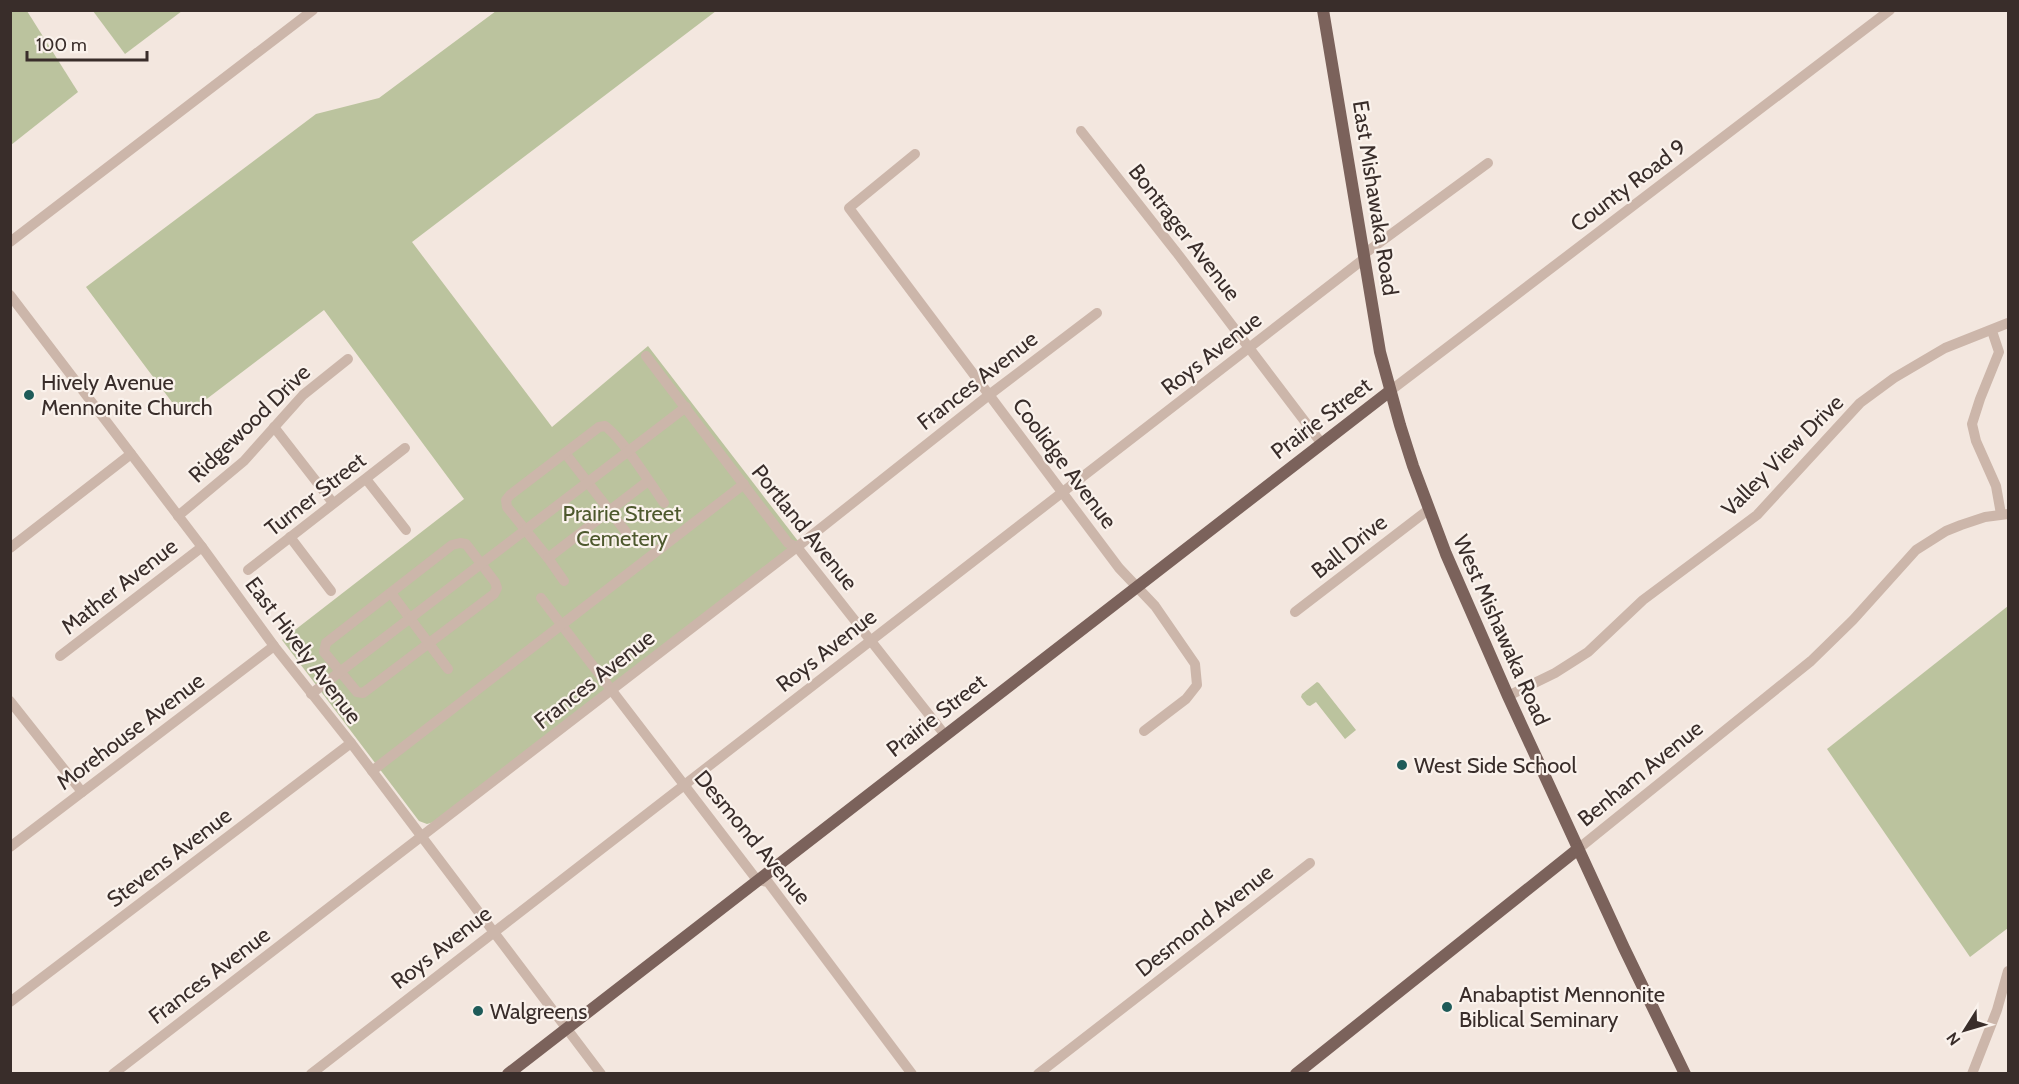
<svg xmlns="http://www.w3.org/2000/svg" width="2019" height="1084" font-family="Cabin,sans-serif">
<rect width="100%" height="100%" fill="#f3e7df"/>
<g fill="#bbc39e">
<path d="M11 10 27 11 78 92 11 145Z"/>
<path d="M93 11H182L125 54Z"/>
<path d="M496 11H716L412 242 552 427 648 346 798 541 434 822 427 824 419 821 282 640 464 499 324 310 183 417 86 287 316 114 379 98Z"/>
<path d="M2008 606V928L1970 957 1827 749Z"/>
<path d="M1317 682 1319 683 1356 730 1345 739 1316 702 1310 706 1307 705 1301 697 1302 694Z"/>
</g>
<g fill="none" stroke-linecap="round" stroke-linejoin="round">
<g stroke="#ccb6aa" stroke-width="10">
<path d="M1081 131 1177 253 1322 444"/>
<path d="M915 154 849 208 1119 568 1155 606 1195 664 1197 685 1186 699 1144 731"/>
<path d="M10 242 313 10"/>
<path d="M1364 254 1488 163"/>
<path d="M10 295 202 547 274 646 351 743 601 1074"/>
<path d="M1992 331 1999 352 1980 399 1972 424 1976 441 1996 486 2001 514"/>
<path d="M646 356 788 543 797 547 945 735"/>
<path d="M1390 391 1890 10"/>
<path d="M274 427 333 503"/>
<path d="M565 453 626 532"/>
<path d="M366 479 406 530"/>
<path d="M648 481 548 558 507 507 506 500 510 495 599 427 605 426C623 439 650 483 664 503"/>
<path d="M178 516 244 461 303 395 348 359"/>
<path d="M290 537 331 591"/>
<path d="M460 543 466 544 495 582 497 588 494 594 363 693 357 692 324 652 326 643 452 545Z"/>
<path d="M10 548 131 454"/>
<path d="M548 558 564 581"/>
<path d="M248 570 405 448"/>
<path d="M391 593 448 669"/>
<path d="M541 598 757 880 768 882 912 1074"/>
<path d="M1295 612 1428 510"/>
<path d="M60 656 202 547"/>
<path d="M311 694 686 407"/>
<path d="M1508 696 1555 673 1588 652 1643 600 1757 515 1860 403 1894 378 1945 348 2008 323"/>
<path d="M10 701 82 792"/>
<path d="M372 771 744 484"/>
<path d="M10 847 274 646"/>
<path d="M1578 849 1811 661 1853 620 1916 550 1946 531 1961 525 1985 517 2008 514"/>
<path d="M10 1002 351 743"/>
<path d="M113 1074 797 547 989 395 1097 313"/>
<path d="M311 1074 1365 258"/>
<path d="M1038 1074 1310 863"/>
<path d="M1972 1074 1997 1010 2008 971"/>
</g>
<g stroke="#7b625b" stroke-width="12">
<path d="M1323 10 1380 352 1400 425 1413 466 1446 554 1508 696 1624 948 1685 1074"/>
<path d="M508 1074 1390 391"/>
<path d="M1296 1074 1578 849"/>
</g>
</g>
<g fill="#1e5b59" stroke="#faf2ec" stroke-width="2">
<circle cx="29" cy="395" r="6"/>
<circle cx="1402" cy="765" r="6"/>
<circle cx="1447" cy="1007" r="6"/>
<circle cx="478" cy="1011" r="6"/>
</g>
<g text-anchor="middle" stroke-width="4.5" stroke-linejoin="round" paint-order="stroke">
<g font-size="22" fill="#392d2a" stroke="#faf2ec">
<text transform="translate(1628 185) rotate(-37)" y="8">County Road 9</text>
<text transform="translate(1376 198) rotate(81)" y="8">East Mishawaka Road</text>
<text transform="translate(1185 232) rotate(52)" y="8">Bontrager Avenue</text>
<text transform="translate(1211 353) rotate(-38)" y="8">Roys Avenue</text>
<text transform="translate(977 380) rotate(-38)" y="8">Frances Avenue</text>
<text transform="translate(1321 418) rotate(-37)" y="8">Prairie Street</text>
<text transform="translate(249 423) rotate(-44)" y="8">Ridgewood Drive</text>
<text transform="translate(1782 455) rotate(-45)" y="8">Valley View Drive</text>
<text transform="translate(1065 463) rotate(53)" y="8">Coolidge Avenue</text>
<text transform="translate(315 494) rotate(-38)" y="8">Turner Street</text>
<text transform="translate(805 527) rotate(51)" y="8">Portland Avenue</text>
<text transform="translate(1349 546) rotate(-38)" y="8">Ball Drive</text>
<text transform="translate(119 586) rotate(-38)" y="8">Mather Avenue</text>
<text transform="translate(1502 630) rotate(66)" y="8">West Mishawaka Road</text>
<text transform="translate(304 650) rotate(53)" y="8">East Hively Avenue</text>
<text transform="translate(826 650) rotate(-38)" y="8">Roys Avenue</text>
<text transform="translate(594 679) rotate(-38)" y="8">Frances Avenue</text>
<text transform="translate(936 715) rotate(-38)" y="8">Prairie Street</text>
<text transform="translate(130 731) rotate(-37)" y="8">Morehouse Avenue</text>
<text transform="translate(1640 773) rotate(-39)" y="8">Benham Avenue</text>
<text transform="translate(753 837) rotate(50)" y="8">Desmond Avenue</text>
<text transform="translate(169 857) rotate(-37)" y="8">Stevens Avenue</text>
<text transform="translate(1204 920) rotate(-38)" y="8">Desmond Avenue</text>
<text transform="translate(441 947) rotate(-38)" y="8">Roys Avenue</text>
<text transform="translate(209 975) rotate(-37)" y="8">Frances Avenue</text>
</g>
<g font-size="22" fill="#392d2a" stroke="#faf2ec" text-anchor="start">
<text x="41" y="390">Hively Avenue<tspan x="41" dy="25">Mennonite Church</tspan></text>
<text x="1414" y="773">West Side School</text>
<text x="1459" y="1002">Anabaptist Mennonite<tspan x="1459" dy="25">Biblical Seminary</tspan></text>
<text x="490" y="1019">Walgreens</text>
</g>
<g font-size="22" fill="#4d582d" stroke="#faf2ec">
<text x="622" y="521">Prairie Street<tspan x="622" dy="25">Cemetery</tspan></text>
</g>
</g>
<rect width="2019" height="1084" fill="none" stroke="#392d2a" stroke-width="24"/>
<g transform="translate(1965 1030) rotate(233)" stroke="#faf2ec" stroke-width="4.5" paint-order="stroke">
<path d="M0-4.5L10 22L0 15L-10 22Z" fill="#392d2a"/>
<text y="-9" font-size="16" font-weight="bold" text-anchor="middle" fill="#392d2a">N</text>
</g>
<path d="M27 51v9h120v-9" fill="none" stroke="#392d2a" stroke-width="3"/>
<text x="36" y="51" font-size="18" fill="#392d2a" stroke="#faf2ec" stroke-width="4.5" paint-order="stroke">100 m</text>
</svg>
